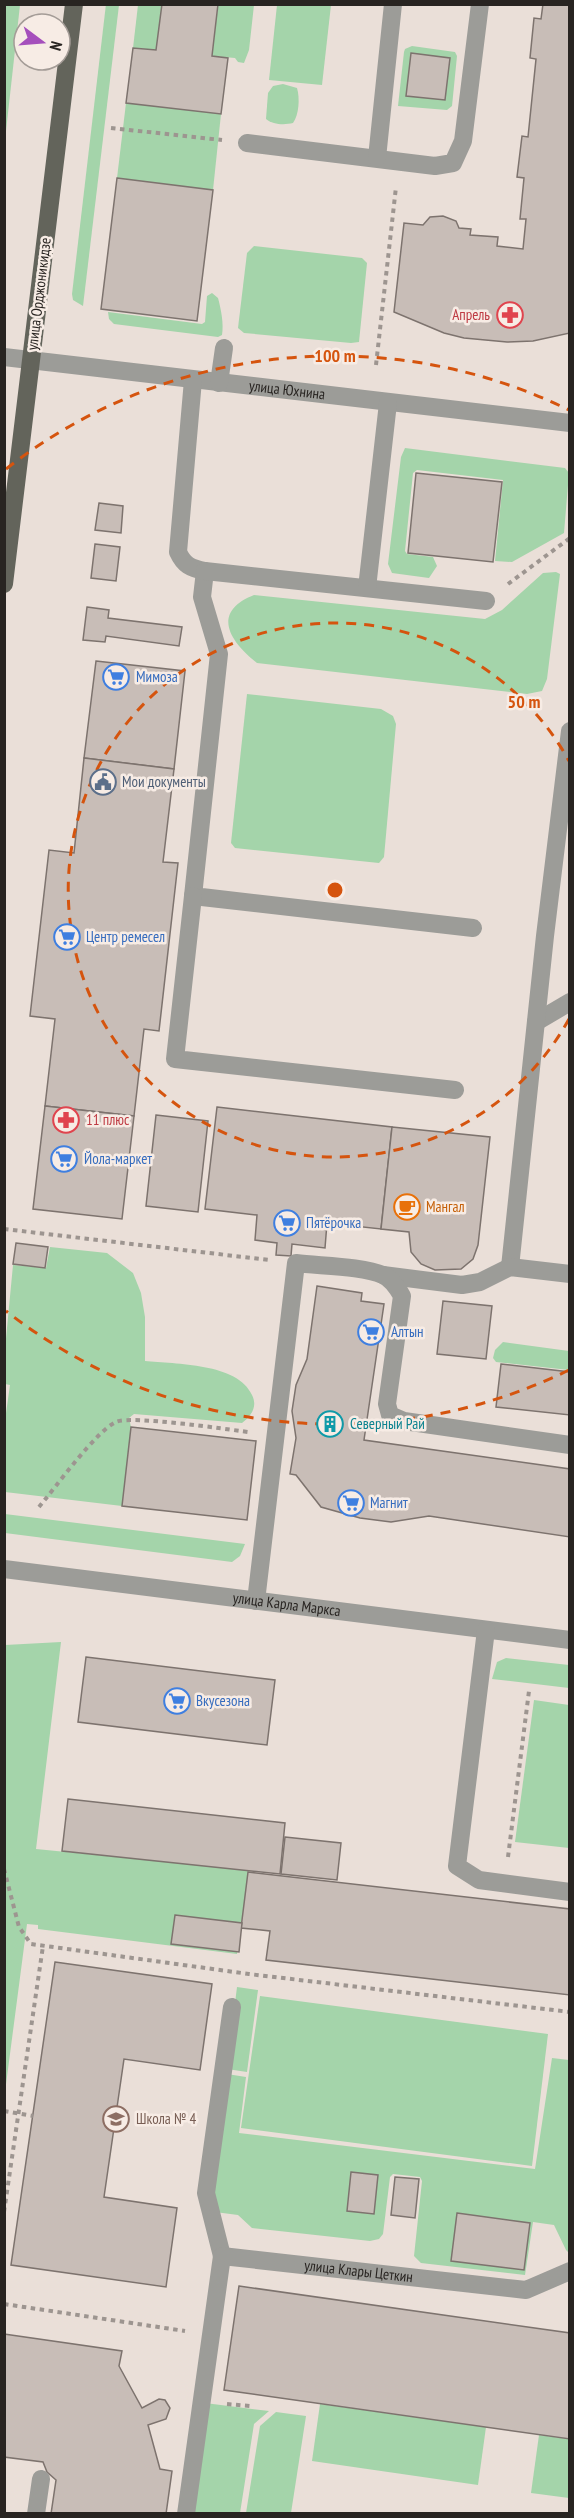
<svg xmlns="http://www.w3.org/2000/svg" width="574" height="2518" font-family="'PT Sans Narrow',sans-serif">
<rect width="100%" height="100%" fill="#eadfd8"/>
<g fill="#a4d4aa">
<path d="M5 4 20 5 5 140 4 5Z"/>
<path d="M106 4 119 5 83 306 73 300 72 294Z"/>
<path d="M138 5H162L156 50 133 48Z"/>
<path d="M218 5H254L249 50 244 63 238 62 235 58 212 56Z"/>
<path d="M277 5H331L322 85 269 80Z"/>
<path d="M412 46 455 52 457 56 452 106 447 110 398 106 404 52 405 49Z"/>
<path d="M283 84 297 88C300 98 299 115 293 123 285 125 273 125 266 119L268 93 273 86Z"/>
<path d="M126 103 221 114 213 190 117 178Z"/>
<path d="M254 246 362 258 367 263 359 342 351 343 244 333 238 328 247 253Z"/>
<path d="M212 293 218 298C221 309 224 324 222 335L218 337 114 324 109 319 108 312 202 324 205 322 207 296Z"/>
<path d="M405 448 565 468 569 473 564 533 512 562 495 561 503 480 417 470 413 473 405 551 407 554 433 557 437 566 429 578 392 573 388 564 401 457Z"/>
<path d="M556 572 560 574 547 679 542 691 527 694 257 663C229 641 211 612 254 595L485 619 502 610 543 573Z"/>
<path d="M247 694 381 709 393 716 396 724 384 857 379 863 235 848 231 843Z"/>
<path d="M50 1247 107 1253 133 1273 141 1293 145 1317V1361C175 1364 238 1363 252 1395 258 1407 251 1416 242 1423L134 1414 129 1418 131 1427 122 1506 5 1492 4 1427 10 1385 5 1384V1349L13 1265 46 1268Z"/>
<path d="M503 1342 569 1351V1370L496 1362 493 1358 495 1350Z"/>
<path d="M5 1514 245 1544 240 1556 232 1562 5 1533Z"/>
<path d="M61 1642 36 1849 249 1870 237 1954 38 1929V1925L27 1924 5 2092V1645Z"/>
<path d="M506 1658 569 1665V1688L492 1679 497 1662Z"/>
<path d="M534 1700 569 1705V1848L515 1842Z"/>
<path d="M237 1987 258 1990 247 2072 227 2069Z"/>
<path d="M260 1996 548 2034 532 2166 241 2128Z"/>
<path d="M552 2058 569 2060V2253L566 2250 554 2225 533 2222 525 2275 421 2263 414 2256 422 2181 420 2177 393 2174 390 2177 383 2234 379 2239 370 2241 252 2228 238 2215 215 2212 210 2192 227 2074 246 2077 239 2133 535 2169Z"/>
<path d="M205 2403 269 2411 254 2424 240 2513 189 2514Z"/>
<path d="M320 2404 486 2427 478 2485 312 2461Z"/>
<path d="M276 2412 306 2416 291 2513H246L260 2426Z"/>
<path d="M539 2435 569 2439V2498L531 2493Z"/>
</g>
<g fill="#c8bdb7" stroke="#7d736e" stroke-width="1.5">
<path d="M162 4H218L212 56 228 58 221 114 126 103 133 48 156 50Z"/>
<path d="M543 4H570V333L533 341 507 342 464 338 444 333 394 312 404 223 423 225 430 217 443 216 456 221 459 228 471 229 470 235 498 237 497 246 523 249 526 219H520L524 178 517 177 522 136 528 137 536 59 530 58 534 18 541 19Z"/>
<path d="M411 53 450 58 445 100 406 96Z"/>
<path d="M117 178 213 190 197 321 101 309Z"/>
<path d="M416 473 502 482 493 562 408 553Z"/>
<path d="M99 503 123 506 121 533 95 530Z"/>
<path d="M95 544 120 547 116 581 91 578Z"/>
<path d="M87 607 109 610 108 618 182 627 179 646 106 636 105 642 83 640Z"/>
<path d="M96 661 185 671 174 769 84 758Z"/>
<path d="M84 758 174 769 163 862 178 863 159 1031 144 1029 134 1116 45 1106 55 1019 30 1016 49 850 74 853Z"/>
<path d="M45 1106 134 1116 122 1219 33 1209Z"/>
<path d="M217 1107 392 1127 381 1229 327 1223 325 1248 292 1244 291 1256 276 1255 277 1243 255 1240 257 1215 205 1209Z"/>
<path d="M156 1115 208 1121 198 1212 146 1206Z"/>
<path d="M392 1127 490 1137 478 1245 473 1259 461 1269 435 1270 421 1264 411 1252 409 1232 381 1229Z"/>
<path d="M16 1243 48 1247 45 1268 13 1264Z"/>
<path d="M317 1286 362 1293 361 1301 384 1304 364 1440 570 1469V1537L429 1516 391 1522 360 1518 321 1507 296 1475 290 1474 296 1438 292 1411 296 1385 307 1359Z"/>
<path d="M443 1301 492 1306 486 1359 437 1354Z"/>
<path d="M501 1364 570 1372V1415L496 1407Z"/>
<path d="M131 1427 256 1441 247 1520 122 1506Z"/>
<path d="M86 1657 275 1680 267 1745 78 1722Z"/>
<path d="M68 1799 285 1823 280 1874 62 1851Z"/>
<path d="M285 1837 341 1843 337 1880 281 1874Z"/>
<path d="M248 1872 570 1909V1995L266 1960 270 1931 241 1928Z"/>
<path d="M175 1915 242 1923 239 1952 171 1944Z"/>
<path d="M55 1962 212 1984 200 2070 124 2059 104 2197 177 2208 166 2287 11 2265Z"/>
<path d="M351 2172 378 2175 374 2214 347 2211Z"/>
<path d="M395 2177 419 2179 415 2218 391 2215Z"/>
<path d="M457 2213 530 2223 524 2270 451 2261Z"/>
<path d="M239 2286 570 2333V2439L224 2390Z"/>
<path d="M4 2334 122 2351 119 2366 142 2408 159 2399 165 2400 170 2408 166 2419 148 2425 160 2469 172 2471 166 2514H51L56 2480 47 2472 43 2462 4 2457Z"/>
</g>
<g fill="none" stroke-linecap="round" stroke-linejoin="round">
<g stroke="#9d9590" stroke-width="4" stroke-dasharray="4.5 4.5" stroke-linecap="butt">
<path d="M111 128 222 140"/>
<path d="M376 365 396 187"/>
<path d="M508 584 570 538"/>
<path d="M4 1229 269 1260"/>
<path d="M39 1507C55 1488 97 1430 116 1422 131 1415 225 1429 248 1432"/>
<path d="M508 1857 529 1691"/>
<path d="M4 1869 19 1927 31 1944 249 1974 570 2012"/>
<path d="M4 2111 33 2116"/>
<path d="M4 2212 43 1946"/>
<path d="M4 2304 185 2331"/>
<path d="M227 2404 250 2406"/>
</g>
<g stroke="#9c9c98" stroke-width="18">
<path d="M247 143 435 166 453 163 463 141 480 4"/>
<path d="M377 158 393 4"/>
<path id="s1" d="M4 357 570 423"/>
<path d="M193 380 178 552C184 565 190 568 205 571L202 597 219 654 193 896 473 928"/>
<path d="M219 383 224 348"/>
<path d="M205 571 486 601"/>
<path d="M367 588 388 403"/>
<path d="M193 896 175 1059 455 1090"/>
<path d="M536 1022 570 1002"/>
<path d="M510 1267 545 936 570 731"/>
<path d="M383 1275 462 1285 480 1282 510 1267 570 1274"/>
<path id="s2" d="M4 1569 570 1640"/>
<path d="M256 1601 296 1263C319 1266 363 1266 383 1275 392 1279 397 1287 402 1296L387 1404 390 1415 404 1421 570 1445"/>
<path d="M486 1630 457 1866 479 1880 570 1892"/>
<path d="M222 2256 206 2193 232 2007"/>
<path d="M36 2514 41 2479"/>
<path id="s3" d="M186 2514 222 2256 526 2290 570 2271"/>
</g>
<path stroke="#63645b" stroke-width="18" d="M4 584 74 4"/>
</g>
<g fill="none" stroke="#d5540e" stroke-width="3" stroke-dasharray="10 8">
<path d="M569 1019A267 267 0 1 1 569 761"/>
<path d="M569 1370A534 534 0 0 1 6 1311M6 469A534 534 0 0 1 569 410"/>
</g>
<defs>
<g id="pharmacy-ring" transform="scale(1.35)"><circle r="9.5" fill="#f7ece5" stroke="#e0444e" stroke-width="1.5"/><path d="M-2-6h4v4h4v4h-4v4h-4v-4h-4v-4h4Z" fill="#e0444e"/></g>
<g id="supermarket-ring" transform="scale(1.35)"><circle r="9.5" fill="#f7ece5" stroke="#3f7fe0" stroke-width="1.5"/><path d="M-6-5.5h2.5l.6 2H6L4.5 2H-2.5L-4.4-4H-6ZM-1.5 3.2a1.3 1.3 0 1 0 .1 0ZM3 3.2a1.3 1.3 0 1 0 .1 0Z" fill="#3f7fe0"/></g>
<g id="civic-ring" transform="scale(1.35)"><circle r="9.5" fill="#f7ece5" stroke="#5c6f8a" stroke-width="1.5"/><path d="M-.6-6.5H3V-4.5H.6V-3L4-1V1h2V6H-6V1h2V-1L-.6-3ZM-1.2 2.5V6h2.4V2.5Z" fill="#5c6f8a"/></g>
<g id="cafe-ring" transform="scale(1.35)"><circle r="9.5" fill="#f7ece5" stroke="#e8710a" stroke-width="1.5"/><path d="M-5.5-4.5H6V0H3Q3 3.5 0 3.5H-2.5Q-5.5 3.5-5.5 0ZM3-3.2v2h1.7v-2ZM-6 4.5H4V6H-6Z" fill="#e8710a"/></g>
<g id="building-ring" transform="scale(1.35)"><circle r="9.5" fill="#f7ece5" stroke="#0f9aa8" stroke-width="1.5"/><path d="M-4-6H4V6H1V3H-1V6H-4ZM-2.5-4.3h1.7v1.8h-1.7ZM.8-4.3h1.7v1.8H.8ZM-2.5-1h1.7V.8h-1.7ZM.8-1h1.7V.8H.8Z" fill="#0f9aa8"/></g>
<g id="school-ring" transform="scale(1.35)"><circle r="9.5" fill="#f7ece5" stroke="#8d6e63" stroke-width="1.5"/><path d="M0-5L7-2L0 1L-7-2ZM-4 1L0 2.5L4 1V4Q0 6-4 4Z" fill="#8d6e63"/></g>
</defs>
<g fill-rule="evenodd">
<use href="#pharmacy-ring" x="510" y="315"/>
<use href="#supermarket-ring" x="116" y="677"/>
<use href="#civic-ring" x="103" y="782"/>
<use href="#supermarket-ring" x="67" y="937"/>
<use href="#pharmacy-ring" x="66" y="1120"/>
<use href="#supermarket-ring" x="64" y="1159"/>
<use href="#cafe-ring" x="407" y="1207"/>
<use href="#supermarket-ring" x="287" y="1223"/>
<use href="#supermarket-ring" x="371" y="1332"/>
<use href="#building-ring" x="330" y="1424"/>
<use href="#supermarket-ring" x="351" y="1503"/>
<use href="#supermarket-ring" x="177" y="1701"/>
<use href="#school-ring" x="116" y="2119"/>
</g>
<g text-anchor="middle" stroke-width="5" stroke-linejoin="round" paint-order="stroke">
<g font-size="15" fill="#282421" stroke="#f7ece5">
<text transform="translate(39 294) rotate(-83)" y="5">улица Орджоникидзе</text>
<text dy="5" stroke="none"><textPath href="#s1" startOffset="285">улица Юхнина</textPath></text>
<text dy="5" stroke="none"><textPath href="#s2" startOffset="285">улица Карла Маркса</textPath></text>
<text dy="5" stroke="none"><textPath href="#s3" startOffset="398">улица Клары Цеткин</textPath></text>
</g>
<g font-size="15" fill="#be3a42" stroke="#f7ece5" text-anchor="end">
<text x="490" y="320">Апрель</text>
<text x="86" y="1125" text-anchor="start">11 плюс</text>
</g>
<g font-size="15" fill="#366cbe" stroke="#f7ece5" text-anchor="start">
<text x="136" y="682">Мимоза</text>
<text x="86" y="942">Центр ремесел</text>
<text x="84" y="1164">Йола-маркет</text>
<text x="306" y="1228">Пятёрочка</text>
<text x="391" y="1337">Алтын</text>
<text x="370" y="1508">Магнит</text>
<text x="196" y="1706">Вкусезона</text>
</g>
<g font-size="15" fill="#4e5e75" stroke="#f7ece5" text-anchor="start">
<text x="122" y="787">Мои документы</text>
</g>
<g font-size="15" fill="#c56008" stroke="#f7ece5" text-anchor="start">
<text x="426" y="1212">Мангал</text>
</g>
<g font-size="15" fill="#0d838f" stroke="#f7ece5" text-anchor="start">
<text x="350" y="1429">Северный Рай</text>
</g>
<g font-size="15" fill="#785e54" stroke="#f7ece5" text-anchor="start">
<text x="136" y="2124">Школа № 4</text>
</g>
</g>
<circle cx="335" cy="890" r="9" fill="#d5540e" stroke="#f7ece5" stroke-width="3"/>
<g font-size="18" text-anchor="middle" font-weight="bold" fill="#d5540e" stroke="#f7ece5" stroke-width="5" stroke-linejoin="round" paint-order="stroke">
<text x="335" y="362">100 m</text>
<text x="524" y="708">50 m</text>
</g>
<rect width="574" height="2518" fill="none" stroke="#282421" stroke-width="12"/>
<g transform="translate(42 42) rotate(106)"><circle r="28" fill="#f7ece5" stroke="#a49c97" stroke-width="1.5"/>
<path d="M0-4.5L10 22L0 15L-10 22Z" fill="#a54fbc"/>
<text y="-9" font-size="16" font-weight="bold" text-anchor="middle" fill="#282421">N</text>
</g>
</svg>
